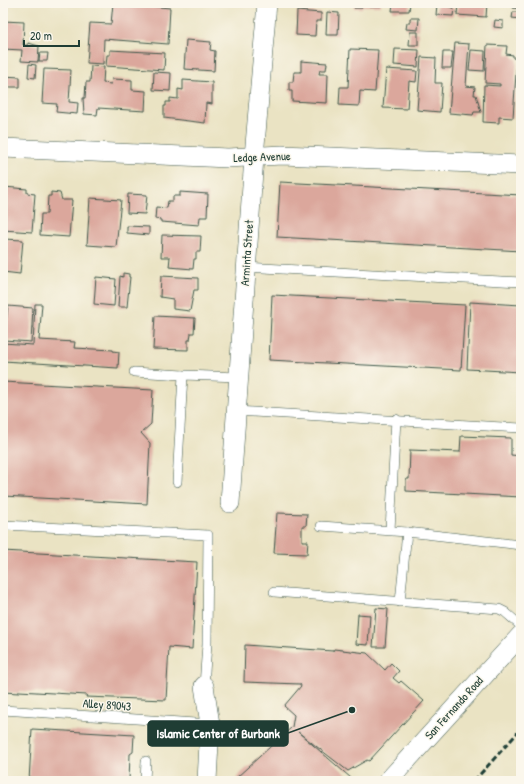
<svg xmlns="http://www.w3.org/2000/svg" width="524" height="784" font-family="'Patrick Hand',sans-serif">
<rect width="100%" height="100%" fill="#fbf7ec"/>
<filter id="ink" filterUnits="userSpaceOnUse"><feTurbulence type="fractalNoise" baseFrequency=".025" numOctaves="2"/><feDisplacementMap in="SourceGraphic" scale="8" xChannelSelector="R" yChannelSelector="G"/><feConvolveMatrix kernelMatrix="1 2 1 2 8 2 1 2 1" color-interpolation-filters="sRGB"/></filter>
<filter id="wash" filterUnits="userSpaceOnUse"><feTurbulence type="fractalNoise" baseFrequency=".012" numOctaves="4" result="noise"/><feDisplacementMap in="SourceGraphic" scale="16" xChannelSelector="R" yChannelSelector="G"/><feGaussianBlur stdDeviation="0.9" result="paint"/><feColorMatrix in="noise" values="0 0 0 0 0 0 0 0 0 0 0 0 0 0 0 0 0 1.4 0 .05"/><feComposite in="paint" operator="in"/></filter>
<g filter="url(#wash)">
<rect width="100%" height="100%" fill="#eae3c3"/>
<g id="blocks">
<g fill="#dba79c">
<path d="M113 3H138V5L170 8 168 44 104 39 103 64 87 63 90 23 111 24Z"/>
<path d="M346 3H381V6H362V8H354V5H345Z"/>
<path d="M393 3H410L409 11H392Z"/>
<path d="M458 3H487L486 17 457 15Z"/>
<path d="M514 3H521V9L513 8Z"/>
<path d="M437 4 454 8 453 16 436 15Z"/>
<path d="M297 11 321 13V21H316L315 36 296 35Z"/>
<path d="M327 12 339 13 338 35H326Z"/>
<path d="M513 12H521V19L512 18Z"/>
<path d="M410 18H419L418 30 406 29 407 23H410Z"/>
<path d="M495 20 503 21V28L494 27Z"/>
<path d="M3 21 24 22 23 45H28V43L39 46 38 62 21 61 22 50 3 49Z"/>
<path d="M410 32H418V45H409Z"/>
<path d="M186 40 211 42 210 50 215 51 214 71 184 69Z"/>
<path d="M455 43 469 44 466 86 475 87 474 95H476L481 112H474L473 115 449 113Z"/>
<path d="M487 45 507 46 506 54 513 55V58L517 59 513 118 499 117V123L483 122 484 85 500 86V84L485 83Z"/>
<path d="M350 49 378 50 375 92 360 91 359 106 339 105 340 87H348Z"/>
<path d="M395 49 419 50 418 67 394 65Z"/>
<path d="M110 50 165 53 164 70 106 66 107 55H110Z"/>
<path d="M471 50 485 51 484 71 469 70Z"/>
<path d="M443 52H453L451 68H442Z"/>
<path d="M40 53H48L47 61H39Z"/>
<path d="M421 57 436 58 435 83H442L440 112 417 110Z"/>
<path d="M301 61 327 63 326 70H320L319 74H328L327 103 292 101V91H289V82H293L294 72H301Z"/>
<path d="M29 64 36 65 35 78 28 77Z"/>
<path d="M91 66 104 67 103 83 111 84 112 79 132 80V90L146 91 145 111 98 108 97 115 84 114 83 98H85L86 82H90Z"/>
<path d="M44 69 71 70 69 102 78 103 77 114 56 112 57 104 42 103Z"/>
<path d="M386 69 417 71 416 82 409 81 407 109 383 108Z"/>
<path d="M154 72 171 73 170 91 153 90Z"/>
<path d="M3 76 20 77V87H3Z"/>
<path d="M183 80 212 82V104L206 103 205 123 164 118V106H166V102H170V98L178 99V89L183 90Z"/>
<path d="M280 182 521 195V251L277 237Z"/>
<path d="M4 187 27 189V193L35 194 32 232 3 230Z"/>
<path d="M51 192 60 193 62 200H72L69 237 40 235 41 214H47L48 196H51Z"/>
<path d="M180 192 208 194 207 217H200L199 225 161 222V220L155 219 156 207 167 208 168 201H173V196H180Z"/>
<path d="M128 194 147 195 145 214 127 213Z"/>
<path d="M90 198 121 200 116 247 87 245Z"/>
<path d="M127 226 149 227V235L127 233Z"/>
<path d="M162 235 201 236 200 252H196V259H194L193 269 169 267 170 257H161Z"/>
<path d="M3 239 23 240 20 274 3 272Z"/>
<path d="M123 273 129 274V277H130L127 307H118L120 276 123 277Z"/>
<path d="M161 276 198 278V290H194L190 311 173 309V299L160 297Z"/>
<path d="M96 277 116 279 114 306 94 304Z"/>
<path d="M272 295 465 305 461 370 269 360Z"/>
<path d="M470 302 521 305V372L467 369Z"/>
<path d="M35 304H42L39 340 75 342 74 348 113 350V351L119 352 118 368 3 361V343L33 345Z"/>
<path d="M8 306 33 308 31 342 4 340Z"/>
<path d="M155 316 195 318 194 333H191L190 340H188V350L153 349Z"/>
<path d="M3 382 153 390 151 424 141 433 150 443 147 504 3 496Z"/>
<path d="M461 436 511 438V455L521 456V497L406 491V479H409L410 450 460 452Z"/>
<path d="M277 513 307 514 306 526H302V541H308L307 554 274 553Z"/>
<path d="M3 551 197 562 192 649 169 647 166 700 86 697 87 695 19 691V693L3 692Z"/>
<path d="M376 608 388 609 385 647H373Z"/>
<path d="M358 614 370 615 368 645 356 644Z"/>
<path d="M245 645 333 651 334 649 367 653 385 670 391 663 399 671 393 678 399 683 401 681 424 701 369 761 367 760 348 771 298 732 351 778 348 781H237V777L292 727 294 715 284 706 301 686 300 684 244 682Z"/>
<path d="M32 729 134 735 133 752 130 754 129 781H29Z"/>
</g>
</g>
</g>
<g filter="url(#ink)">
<use href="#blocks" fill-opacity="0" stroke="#3d5649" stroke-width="1"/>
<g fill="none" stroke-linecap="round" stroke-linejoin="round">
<g stroke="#3d5649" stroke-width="10">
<g id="service">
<path d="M246 267 521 282"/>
<path d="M134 372 183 375"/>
<path d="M236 411 521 428"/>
<path d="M177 482 183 375 239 377"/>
<path d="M3 525 208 535 207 644 204 686"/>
<path d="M321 526 407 532 521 545"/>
<path d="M390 530 396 419"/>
<path d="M274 592 499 609 505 612 521 626"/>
<path d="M400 602 407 532"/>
<path d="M3 710 210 724"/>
<path d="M145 781 146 761"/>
</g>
</g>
<g stroke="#3d5649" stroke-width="20">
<g id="minor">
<path d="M3 148 228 158 282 155 521 165"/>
<path d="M230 503 254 157 267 3"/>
<path d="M204 686 210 724 207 781"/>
<path d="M388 781 521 635"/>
</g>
</g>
<use href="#service" stroke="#fff" stroke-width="9"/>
<use href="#minor" stroke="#fff" stroke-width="19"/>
<path stroke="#1f3d34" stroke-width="3" stroke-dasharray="6 3" stroke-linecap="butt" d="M474 781 521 729"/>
</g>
</g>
<g text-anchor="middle" stroke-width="3" stroke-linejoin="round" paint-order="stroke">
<g font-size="12" fill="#1f3d34" stroke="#fbf7ec">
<text transform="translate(262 157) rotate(-2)" y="4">Ledge Avenue</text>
<text transform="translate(247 253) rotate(-86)" y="4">Arminta Street</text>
<text transform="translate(107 705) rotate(4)" y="4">Alley 89043</text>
<text transform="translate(454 708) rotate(-48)" y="4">San Fernando Road</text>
</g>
</g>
<path fill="none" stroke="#1f3d34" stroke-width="1.5" d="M352 710L288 733"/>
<circle fill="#1f3d34" stroke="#fbf7ec" stroke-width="1.5" cx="352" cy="710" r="4"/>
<rect fill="#1f3d34" stroke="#1f3d34" stroke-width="1.5" x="148" y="721" width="140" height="25" rx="4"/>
<g font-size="13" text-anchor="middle" font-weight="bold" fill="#fff">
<text x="218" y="738">Islamic Center of Burbank</text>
</g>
<rect width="524" height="784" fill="none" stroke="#fbf7ec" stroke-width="16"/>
<path d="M24 40v6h55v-6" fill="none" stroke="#1f3d34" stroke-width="2"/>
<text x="30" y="40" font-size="12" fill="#1f3d34" stroke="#fbf7ec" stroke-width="3" paint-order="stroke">20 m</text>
</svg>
